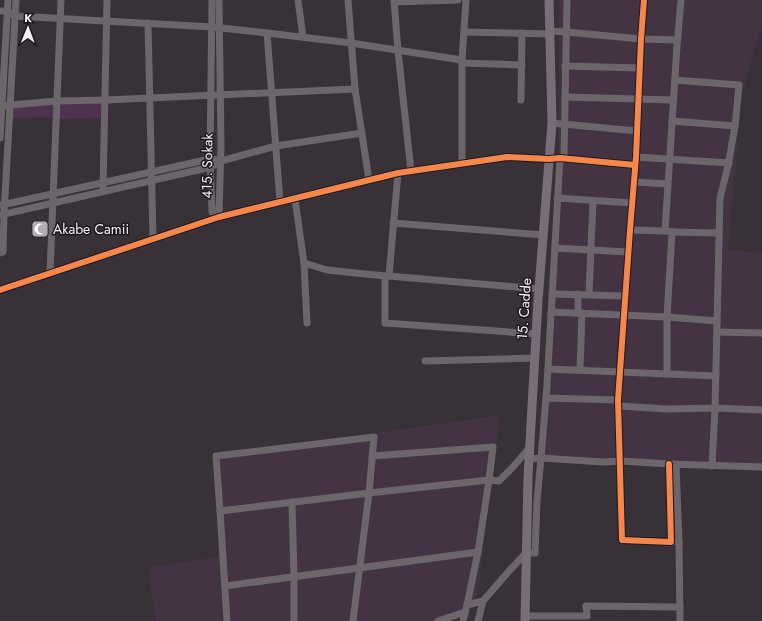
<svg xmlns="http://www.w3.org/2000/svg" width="762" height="621" font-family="Jost,sans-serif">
<rect width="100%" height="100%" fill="#383137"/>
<g fill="#433343">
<path d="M559 0H762V22L742 95 728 250 762 253V471L539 461 559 142Z"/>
<path d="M500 415 478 594 464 617 452 621H156L148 568 223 556 216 456Z"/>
</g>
<g fill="#4f334e">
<path d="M102 102V118L58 119V103Z"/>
<path d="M53 103V117L12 118V106Z"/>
</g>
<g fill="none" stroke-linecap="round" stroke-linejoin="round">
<g stroke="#6d656c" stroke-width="7">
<path d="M212 0 210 159 212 212 219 209"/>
<path d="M298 0 303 37"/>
<path d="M348 0 355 89 369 180"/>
<path d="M394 0 398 51 411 171"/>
<path d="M644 0 641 39 636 157 630 230 618 400 622 540 671 542 669 464"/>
<path d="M394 2 458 0"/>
<path d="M0 11H7L15 16 212 27 267 33 351 43 462 60"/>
<path d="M148 23 153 239"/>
<path d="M550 31 566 32 641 39 677 40"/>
<path d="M464 32 550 34"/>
<path d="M267 33 280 202"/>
<path d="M462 63 522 65"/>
<path d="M565 66 640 68"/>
<path d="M675 80 739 85 735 126 728 166 720 198 715 408 712 466"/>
<path d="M565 97 673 100"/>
<path d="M521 100 522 33"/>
<path d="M0 106 56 101 105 100 355 89"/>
<path d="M672 121 735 126"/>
<path d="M552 123 637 131"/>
<path d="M0 138 8 0"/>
<path d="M636 157 729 163"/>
<path d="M564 158 567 0"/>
<path d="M462 164V60L466 0"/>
<path d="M398 173 389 276H385V323L536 334"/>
<path d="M634 182 668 184"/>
<path d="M103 188 107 0"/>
<path d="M557 198 632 203"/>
<path d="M295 199 304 263 307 323"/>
<path d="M2 205 210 159 221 161"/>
<path d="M219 214 221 145 219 0"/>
<path d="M0 215 211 167 221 161 276 146 362 133"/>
<path d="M393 223 543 235"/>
<path d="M630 230 665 231"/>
<path d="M672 232 719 233"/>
<path d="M555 248 628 252"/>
<path d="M0 253 3 252 4 214 16 0"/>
<path d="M304 263 327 270 385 276"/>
<path d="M50 273 61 0"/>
<path d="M389 276 539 289"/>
<path d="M0 290 219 217 398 173 507 157 549 159 560 158 635 165"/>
<path d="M552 294 625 296"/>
<path d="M578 294V313"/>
<path d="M589 294 593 201"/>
<path d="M551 312 667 317 717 321"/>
<path d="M717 332 762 333"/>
<path d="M425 361 535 358"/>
<path d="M548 369 716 376"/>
<path d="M580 370 582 313"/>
<path d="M667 374V317L672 232 665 231 677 46 681 0"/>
<path d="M546 398 618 400"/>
<path d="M619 406 667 409 715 408 762 410"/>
<path d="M529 459 541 458 603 462 622 461 669 464 762 467"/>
<path d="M676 465 679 542"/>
<path d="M292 502 294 576V621"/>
<path d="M220 511 369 493 489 480 493 447 372 456"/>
<path d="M671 542H679L680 621"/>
<path d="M225 586 478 552"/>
<path d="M467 605 478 552 489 480 499 481 513 467 530 447"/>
<path d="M525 616H587L586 606 680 607"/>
<path d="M227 621 220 511 216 456 374 437 369 493 353 621"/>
<path d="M438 621 465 612"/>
<path d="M463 621 467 605 483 601 509 571 526 553H535L537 501 541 458 547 385 560 158"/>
<path d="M478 621 483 601"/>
</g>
<path stroke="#786d78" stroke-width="9" d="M525 621 528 477 538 301 552 123 549 0"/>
<g stroke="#1e181e" stroke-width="8">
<g id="cycleway">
<path d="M644 0 641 39 636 157 630 230 618 400 622 540 671 542 669 464"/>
<path d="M0 290 219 217 398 173 507 157 549 159 560 158 635 165"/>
</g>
</g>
<use href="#cycleway" stroke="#f5874c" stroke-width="6"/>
</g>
<defs>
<g id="mosque-square" transform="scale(0.9)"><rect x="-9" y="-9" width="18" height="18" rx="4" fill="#b4acb3" stroke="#1e181e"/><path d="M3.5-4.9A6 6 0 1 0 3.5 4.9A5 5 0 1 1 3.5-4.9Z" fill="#fff"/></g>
</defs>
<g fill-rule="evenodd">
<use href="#mosque-square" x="40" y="229"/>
</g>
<g text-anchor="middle" stroke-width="3" stroke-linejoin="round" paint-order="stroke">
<g font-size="14" fill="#f6eef6" stroke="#1e181e">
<text transform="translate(207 166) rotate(-89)" y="5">415. Sokak</text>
<text transform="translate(524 309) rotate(-86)" y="5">15. Cadde</text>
</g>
<g font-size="14" fill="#f6eef6" stroke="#1e181e" text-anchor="start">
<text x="53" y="234">Akabe Camii</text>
</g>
</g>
<g transform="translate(28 28) rotate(1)" stroke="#1e181e" stroke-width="3" paint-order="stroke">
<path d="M0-3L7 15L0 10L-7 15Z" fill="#f6eef6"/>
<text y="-6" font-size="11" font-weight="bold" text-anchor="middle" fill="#f6eef6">K</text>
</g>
</svg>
